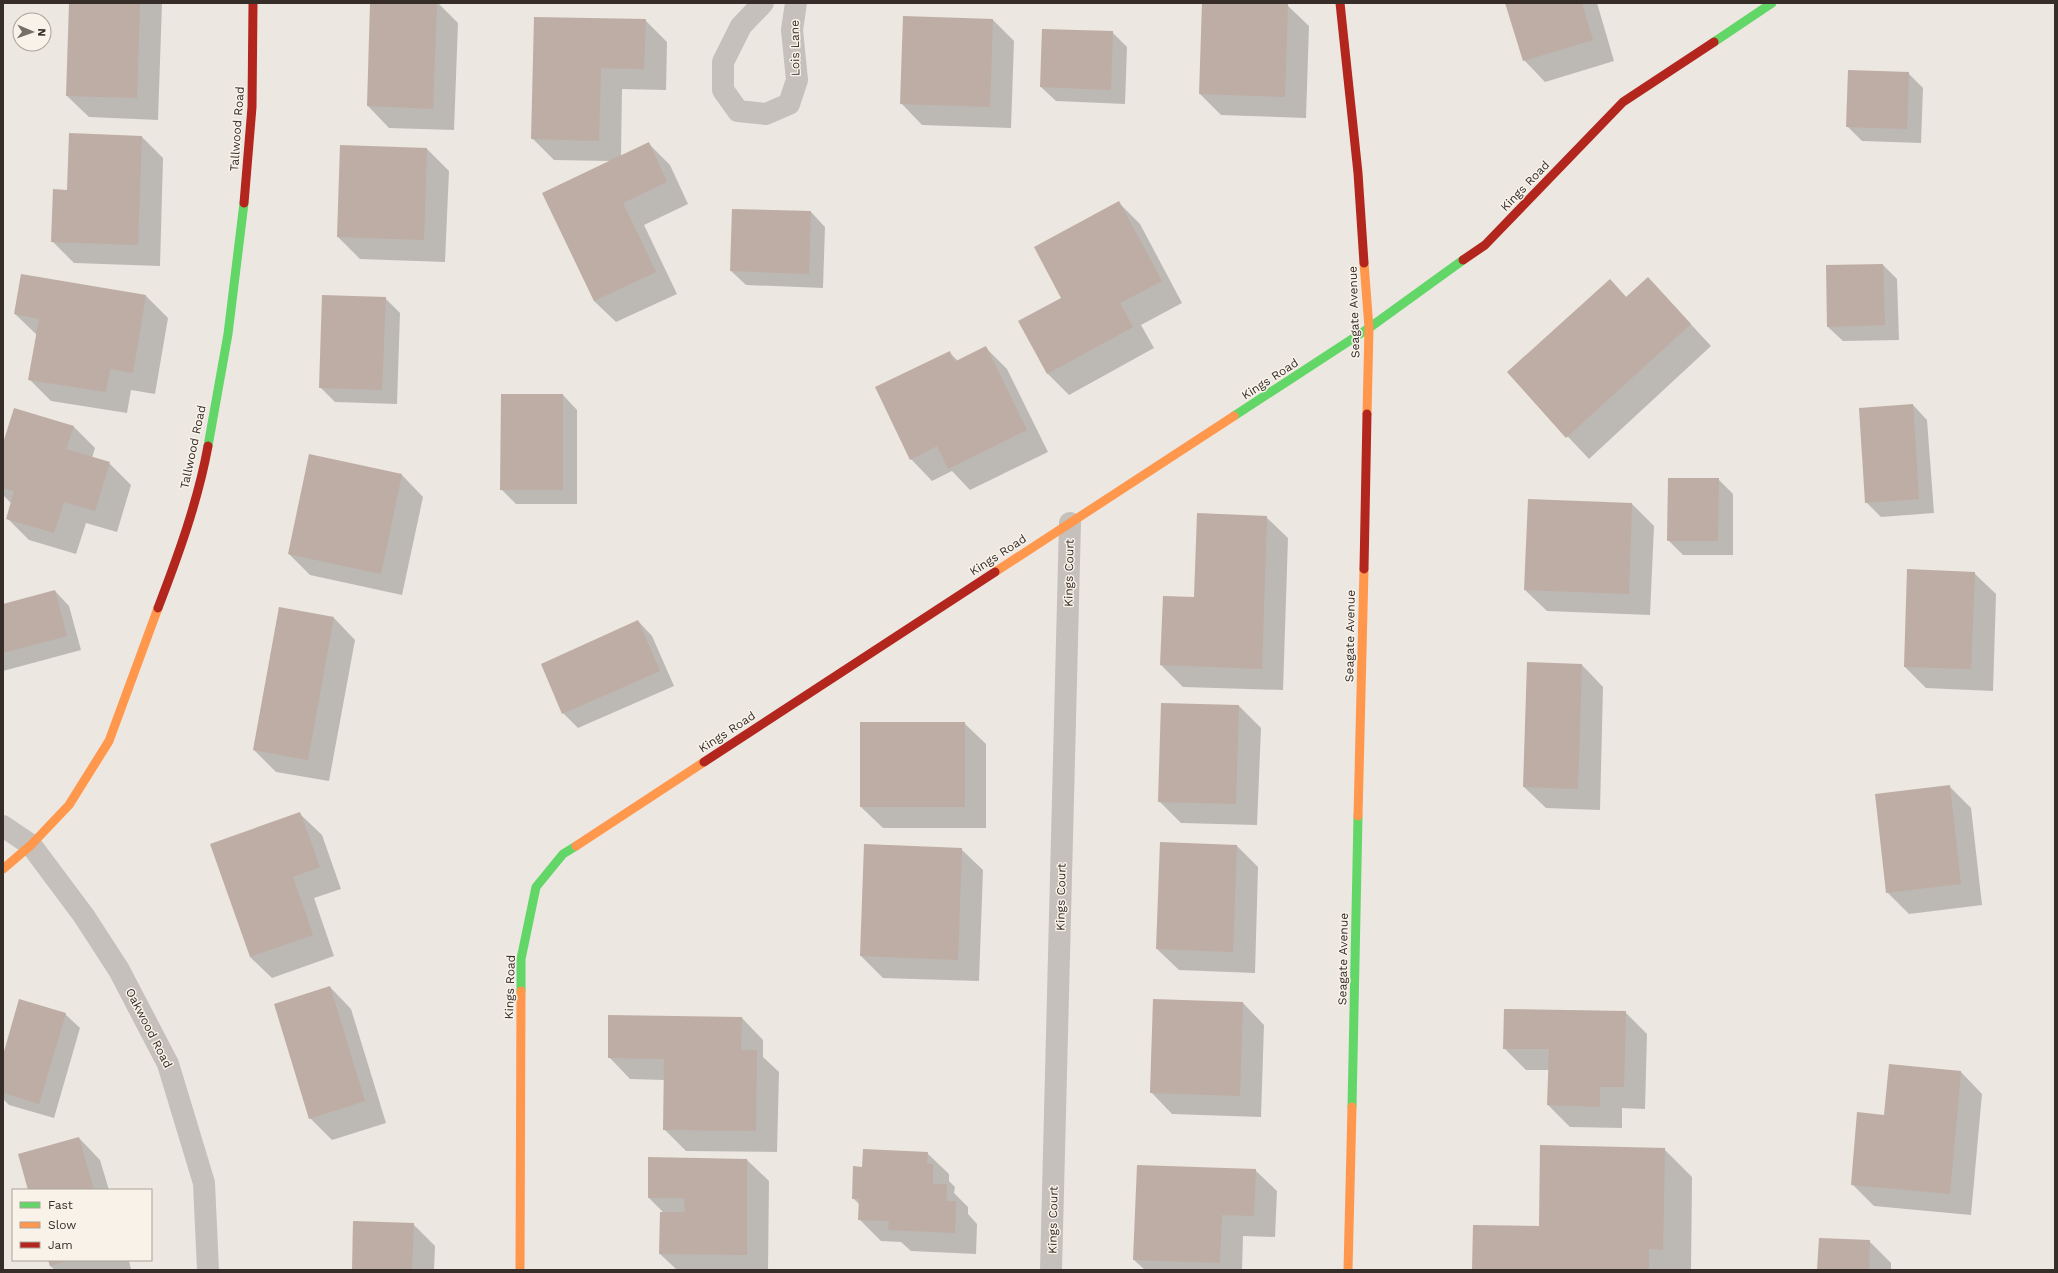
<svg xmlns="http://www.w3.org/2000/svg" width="2058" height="1273" font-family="'Work Sans',sans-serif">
<rect width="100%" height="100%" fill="#ece7e1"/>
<g fill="#0003">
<path d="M70 3H162L158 120 89 117 67 96Z"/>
<path d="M371 3H438L458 23 454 130 389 128 368 106Z"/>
<path d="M1203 3 1287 5 1309 26 1306 118 1221 115 1200 94Z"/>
<path d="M1506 3H1597L1614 61 1545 82 1524 60Z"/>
<path d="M645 20 667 42 666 90 622 89 621 157 648 143 670 165 688 204 644 225 677 294 616 322 594 301 544 193 610 161 554 160 532 138Z"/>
<path d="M993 20 1014 41 1011 128 922 125 901 103Z"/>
<path d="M1112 32 1127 47 1125 104 1056 101 1041 87Z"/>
<path d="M1908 73 1923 88 1921 143 1862 141 1847 126Z"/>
<path d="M142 137 163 158 160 266 74 263 52 241 68 191Z"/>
<path d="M341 146 427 149 449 171 445 262 360 259 338 237Z"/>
<path d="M1118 202 1140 224 1182 303 1141 325 1154 348 1069 395 1047 373 1062 298Z"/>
<path d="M811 212 825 227 823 288 746 285 731 271Z"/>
<path d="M1883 265 1897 279 1899 340 1843 341 1828 327Z"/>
<path d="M22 275 146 296 168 318 155 394 131 390 127 413 51 401 29 379 37 335 15 314Z"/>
<path d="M1648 278 1711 346 1589 459 1508 373 1610 280 1627 298Z"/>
<path d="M385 298 400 313 397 404 335 402 320 387Z"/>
<path d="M986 348 1007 369 1048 452 970 490 952 471 932 481 911 459 949 352 958 361Z"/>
<path d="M563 395 577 410V504H516L501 489Z"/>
<path d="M1913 405 1927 420 1934 513 1881 517 1866 502Z"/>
<path d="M74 427 95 448 92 458 109 463 131 485 117 532 86 523 76 554 29 540 7 518 12 504 3 495V447Z"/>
<path d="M402 475 423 497 402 595 310 575 289 554Z"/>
<path d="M1718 479 1733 494V555H1683L1668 540Z"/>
<path d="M1632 504 1654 526 1650 615 1547 611 1525 590Z"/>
<path d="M1266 517 1288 538 1283 690 1183 687 1161 665 1164 597 1195 598Z"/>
<path d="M1974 573 1996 594 1993 691 1926 688 1905 667Z"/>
<path d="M55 591 69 606 81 650 3 671V605Z"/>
<path d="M334 618 355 640 329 781 276 772 254 750Z"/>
<path d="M638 621 652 636 674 686 578 728 563 713Z"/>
<path d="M1582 665 1603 687 1600 810 1546 808 1524 787Z"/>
<path d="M1162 704 1239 706 1261 728 1257 825 1181 823 1159 801Z"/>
<path d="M964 723 986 744V828H883L861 807Z"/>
<path d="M1949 786 1971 808 1982 905 1909 914 1887 892Z"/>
<path d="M300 814 322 835 341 889 314 898 334 956 272 978 250 957Z"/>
<path d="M1237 846 1258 867 1255 973 1179 970 1157 949Z"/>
<path d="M961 849 983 870 979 981 883 978 861 956Z"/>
<path d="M330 987 351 1009 386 1123 332 1140 310 1118Z"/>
<path d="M1243 1003 1264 1025 1261 1117 1172 1114 1151 1092Z"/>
<path d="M1625 1012 1647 1034 1645 1109 1622 1108V1128L1570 1127 1548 1105 1549 1070H1526L1504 1048Z"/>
<path d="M65 1014 80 1028 54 1118 9 1105 3 1099V1059Z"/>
<path d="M742 1018 763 1040V1057L779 1072 777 1152 686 1151 664 1129V1080L630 1079 609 1057Z"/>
<path d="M1961 1072 1982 1094 1971 1215 1874 1206 1852 1184 1885 1116Z"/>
<path d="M79 1138 100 1160 109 1190H29Z"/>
<path d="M1664 1149 1692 1177 1691 1270H1473Z"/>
<path d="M927 1153 949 1174V1181L955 1187 954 1193 968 1207V1214L977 1224 976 1254 911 1251 901 1242 881 1241 859 1219 860 1205 853 1198 863 1168Z"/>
<path d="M649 1158 747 1160 769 1181 768 1270H677L660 1254 664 1213 649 1198Z"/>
<path d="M1255 1170 1277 1191 1275 1237 1243 1236 1242 1270H1145L1134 1260Z"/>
<path d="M413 1224 435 1246 434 1270H353Z"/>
<path d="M1869 1241 1891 1263V1270H1818Z"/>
<path d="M49 1260H129L131 1270H55L50 1266Z"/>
</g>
<g fill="#beada4">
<path d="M69 3H140L137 98 66 96Z"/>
<path d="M370 3H437L433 109 367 106Z"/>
<path d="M1202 3 1288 4 1285 97 1199 94Z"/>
<path d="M1505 3H1582L1593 40 1523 61Z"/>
<path d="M903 16 993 19 990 107 900 104Z"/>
<path d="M534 17 646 19 644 69 601 68 599 141 531 139Z"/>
<path d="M1042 29 1113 31 1111 90 1040 87Z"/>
<path d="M1848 70 1909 72 1907 129 1846 127Z"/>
<path d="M69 133 142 136 138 245 51 242 53 189 67 190Z"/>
<path d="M649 142 667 182 623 203 656 272 594 301 542 193Z"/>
<path d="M340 145 427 148 424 240 337 237Z"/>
<path d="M1119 201 1162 281 1120 303 1133 327 1047 374 1018 321 1061 298 1034 247Z"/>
<path d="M732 209 811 211 809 274 730 271Z"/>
<path d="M1883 264 1885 325 1827 327 1826 265Z"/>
<path d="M21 274 146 295 133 373 110 369 106 392 28 380 39 319 14 314Z"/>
<path d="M1648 277 1691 324 1566 438 1507 372 1610 279 1626 297Z"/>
<path d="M322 295 386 297 382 390 319 388Z"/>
<path d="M986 346 1027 430 948 469 937 446 910 460 875 387 950 351 954 362Z"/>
<path d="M501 394H563V490H500Z"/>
<path d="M1913 404 1919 499 1865 503 1859 408Z"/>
<path d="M14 408 74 426 66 449 110 462 95 511 64 502 54 533 6 519 14 491 3 488V443Z"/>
<path d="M309 454 402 474 381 574 288 554Z"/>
<path d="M1668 478H1719L1718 541H1667Z"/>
<path d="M1528 499 1632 503 1629 594 1524 590Z"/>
<path d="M1197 513 1267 516 1262 669 1160 665 1163 596 1194 597Z"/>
<path d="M1907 569 1975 572 1971 669 1904 667Z"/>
<path d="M55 590 67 636 3 653V604Z"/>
<path d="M279 607 334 617 308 760 253 750Z"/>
<path d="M638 620 660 671 562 714 541 664Z"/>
<path d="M1527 662 1582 664 1578 789 1523 787Z"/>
<path d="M1161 703 1239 705 1236 804 1158 802Z"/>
<rect x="860" y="722" width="105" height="85"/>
<path d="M1950 785 1961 884 1886 893 1875 794Z"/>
<path d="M300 812 320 867 293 877 313 935 250 957 210 844Z"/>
<path d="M1160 842 1237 845 1233 952 1156 949Z"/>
<path d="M864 844 962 848 958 960 860 956Z"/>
<path d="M330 986 365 1101 309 1119 274 1004Z"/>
<path d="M19 999 66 1013 39 1104 3 1093V1055Z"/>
<path d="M1153 999 1243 1002 1240 1096 1150 1093Z"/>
<path d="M1504 1009 1626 1011 1624 1087H1600V1107L1547 1105 1549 1049H1503Z"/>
<path d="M608 1015 742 1017 741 1050H757L756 1131 663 1130 664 1059 608 1058Z"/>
<path d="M1889 1064 1961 1071 1950 1194 1851 1185 1857 1112 1884 1115Z"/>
<path d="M79 1137 94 1190H28L18 1154Z"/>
<path d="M1540 1145 1665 1148 1663 1250 1649 1249V1270H1472L1473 1225 1539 1226Z"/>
<path d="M863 1149 928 1152 927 1164H933V1184H947L946 1201H956L955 1233 888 1230 889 1221 858 1220 859 1199H852L853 1166 862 1167Z"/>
<path d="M648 1157 747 1159V1255L659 1254 660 1212H685L684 1198H648Z"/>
<path d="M1137 1165 1256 1169 1254 1216 1222 1215 1220 1263 1133 1260Z"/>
<path d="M353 1221 414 1223 412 1270H352Z"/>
<path d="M1819 1238 1870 1240 1869 1270H1817Z"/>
<path d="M48 1260H70L50 1266Z"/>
</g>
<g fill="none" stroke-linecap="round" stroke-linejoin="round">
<g stroke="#c5c0bb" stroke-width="22">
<path d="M763 3 741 26 723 62V90L738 111 766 114 789 104 797 80 792 30 796 3"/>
<path d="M3 826 31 845 84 916 119 970 168 1064 204 1183 208 1270"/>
<path d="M1051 1270 1070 523"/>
</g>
<g stroke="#63d668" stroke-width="9">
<path d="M1714 42 1772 3"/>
<path d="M1234 416 1369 328 1463 260"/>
<path d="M208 446 228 334 244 203"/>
<path d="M521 991V959L536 887 563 854 576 846"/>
<path d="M1352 1107 1358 816"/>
</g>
<g stroke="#ff974d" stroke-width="9">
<path d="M1364 263 1369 328 1367 414"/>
<path d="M995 572 1234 416"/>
<path d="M1358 816 1364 569"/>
<path d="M576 846 704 762"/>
<path d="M3 869 31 845 69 805 109 741 158 608"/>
<path d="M520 1270 521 991"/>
<path d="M1348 1270 1352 1107"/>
</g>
<g stroke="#b3261e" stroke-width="9">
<path d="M1340 3 1358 173 1364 263"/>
<path d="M244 203 252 107 253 3"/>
<path d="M1463 260 1485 245 1623 102 1714 42"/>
<path d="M1364 569 1367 414"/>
<path d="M158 608C178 556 198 501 208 446"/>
<path d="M704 762 995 572"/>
</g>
</g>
<g text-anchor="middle" stroke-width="3" stroke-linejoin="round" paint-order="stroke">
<g font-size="12" fill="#362d29" stroke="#f8f2e9">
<text transform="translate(795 48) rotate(-91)" y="4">Lois Lane</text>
<text transform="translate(237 129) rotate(-86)" y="4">Tallwood Road</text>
<text transform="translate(1525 186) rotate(-46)" y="4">Kings Road</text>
<text transform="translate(1354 312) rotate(-92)" y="4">Seagate Avenue</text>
<text transform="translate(1270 379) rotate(-33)" y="4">Kings Road</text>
<text transform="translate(193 447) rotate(-78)" y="4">Tallwood Road</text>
<text transform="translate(998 555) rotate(-33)" y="4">Kings Road</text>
<text transform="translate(1069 573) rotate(-89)" y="4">Kings Court</text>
<text transform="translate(1350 636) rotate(-89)" y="4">Seagate Avenue</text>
<text transform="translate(727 732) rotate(-33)" y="4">Kings Road</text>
<text transform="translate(1061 897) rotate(-89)" y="4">Kings Court</text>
<text transform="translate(1343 959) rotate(-89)" y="4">Seagate Avenue</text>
<text transform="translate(510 987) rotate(-88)" y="4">Kings Road</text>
<text transform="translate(149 1028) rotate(63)" y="4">Oakwood Road</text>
<text transform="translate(1053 1220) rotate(-89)" y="4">Kings Court</text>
</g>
</g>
<rect width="2058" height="1273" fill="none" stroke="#362d29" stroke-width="8"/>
<rect x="12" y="1189" width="140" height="72" fill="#f8f2e9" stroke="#aaa39c"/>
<rect x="20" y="1202" width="20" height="6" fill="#63d668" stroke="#aaa39c"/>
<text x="48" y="1209" font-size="12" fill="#362d29">Fast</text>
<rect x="20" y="1222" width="20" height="6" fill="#ff974d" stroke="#aaa39c"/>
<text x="48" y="1229" font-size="12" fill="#362d29">Slow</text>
<rect x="20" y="1242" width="20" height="6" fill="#b3261e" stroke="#aaa39c"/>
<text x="48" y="1249" font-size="12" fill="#362d29">Jam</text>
<g transform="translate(32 32) rotate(92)"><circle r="19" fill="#f8f2e9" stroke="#aaa39c"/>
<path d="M0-3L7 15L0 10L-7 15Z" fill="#766e69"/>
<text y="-6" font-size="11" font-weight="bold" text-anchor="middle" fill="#362d29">N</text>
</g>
</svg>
